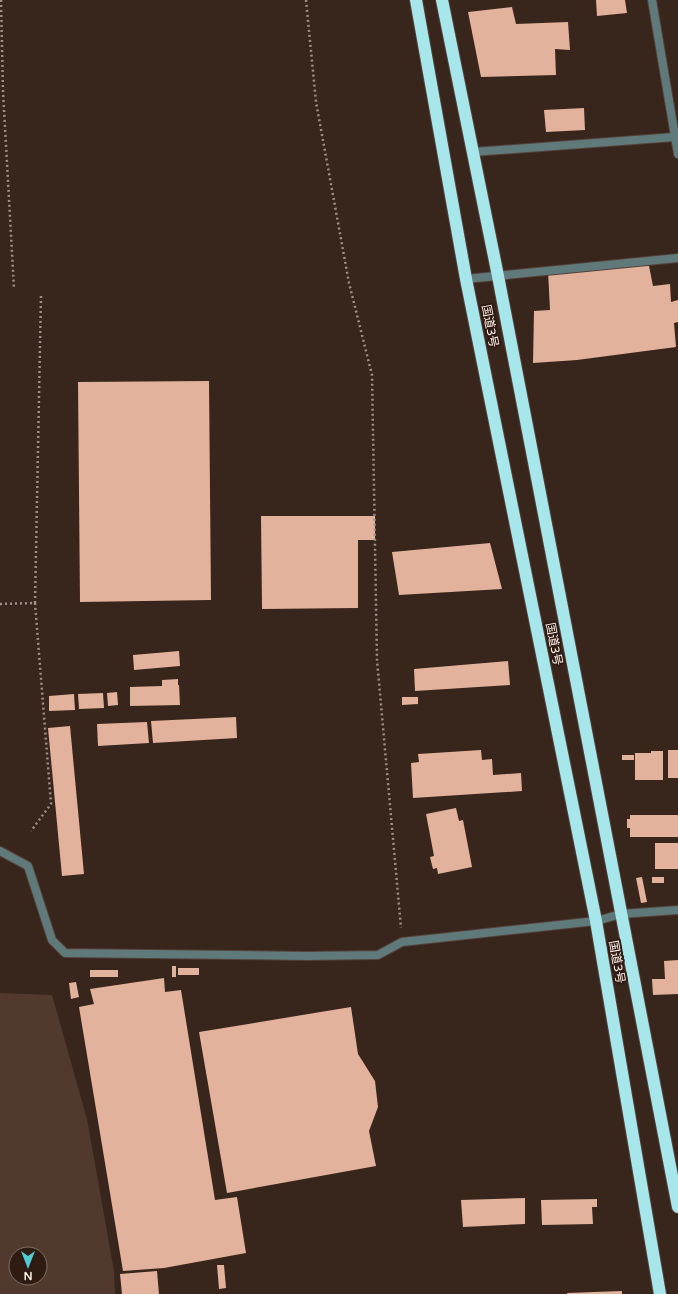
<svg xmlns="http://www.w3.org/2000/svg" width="678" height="1294" font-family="'Varela Round','Noto Sans JP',sans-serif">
<rect width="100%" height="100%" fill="#38251c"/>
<path fill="#52392d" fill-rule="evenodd" d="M0 993 52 995 87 1119 114 1271 115 1294H0ZM16 1254H40V1278H16Z"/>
<g fill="#e3b29c">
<path d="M596 0H625L627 13 597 16Z"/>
<path d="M512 7 516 24 568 22 570 50 555 49 556 75 481 77 468 12Z"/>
<path d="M584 108 585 130 546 132 544 110Z"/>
<path d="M648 261 653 286 670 284 671 302 678 300V322L674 323 676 347 577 360 533 363 534 311 550 310 548 271Z"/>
<path d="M209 381 211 600 80 602 78 382Z"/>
<path d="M261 516H375V540H358V608L262 609Z"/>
<path d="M490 543 502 589 399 595 392 552Z"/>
<path d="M179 651 180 666 134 670 133 655Z"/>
<path d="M508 661 510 685 415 691 414 669Z"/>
<path d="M178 679V685H179L180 705 130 706V687L162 686V680Z"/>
<path d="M117 692 118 705 108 706 107 693Z"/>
<path d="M103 693 104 708 79 709 78 694Z"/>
<path d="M74 694 75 710 49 711V696Z"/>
<path d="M402 697H418V704L402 705Z"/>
<path d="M236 717 237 738 153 743 151 721Z"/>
<path d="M147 722 149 743 98 746 97 724Z"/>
<path d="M70 726 84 874 62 876 48 728Z"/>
<path d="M481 750 482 760 492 759 493 775 521 773 522 791 413 798 411 763 419 762 418 754Z"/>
<rect x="668" y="750" width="10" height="28"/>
<path d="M651 751H663V780H635V753H651Z"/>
<rect x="622" y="755" width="12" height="5"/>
<path d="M456 808 459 821 463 820 472 867 438 874 437 868 433 869 430 857 434 856 426 814Z"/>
<path d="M630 815H678V837H630V828H627V819H630Z"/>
<rect x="655" y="843" width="23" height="26"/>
<path d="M642 877 647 902 641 903 636 878Z"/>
<rect x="652" y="877" width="12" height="6"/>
<path d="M678 960V994L653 995 652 979H665L664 961Z"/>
<rect x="172" y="966" width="4" height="11"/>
<rect x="178" y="968" width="21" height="7"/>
<rect x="90" y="970" width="28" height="7"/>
<path d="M164 978 165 992 181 990 215 1200 237 1197 246 1253 164 1268 123 1271 79 1007 94 1004 90 989Z"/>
<path d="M76 982 79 997 71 999 69 983Z"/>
<path d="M351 1007 358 1054 375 1081 378 1107 369 1131 376 1166 227 1193 199 1032Z"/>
<path d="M525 1198V1224L463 1227 461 1200Z"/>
<path d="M597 1199V1207H592L593 1224 542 1225 541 1200Z"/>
<path d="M217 1265H224L226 1288 219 1289Z"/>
<path d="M157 1271 159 1294H122L120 1274Z"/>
<path d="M622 1291V1294H567V1293Z"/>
</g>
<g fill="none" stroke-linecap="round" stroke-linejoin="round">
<g stroke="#544139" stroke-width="10">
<g id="street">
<path d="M652 0 678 154"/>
<path d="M473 152 675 137"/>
<path d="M466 279 678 258"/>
<path d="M0 851 28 866 52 940 65 953 307 956 378 955 402 942 596 921 621 914 678 910"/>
</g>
</g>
<g stroke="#544139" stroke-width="14">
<g id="highway">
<path d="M416 0 466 279 596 921 660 1294"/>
<path d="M442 0 498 276 678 1207"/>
</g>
</g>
<g stroke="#a08f88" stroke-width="2.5" stroke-dasharray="2 3" stroke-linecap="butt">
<path d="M1 0 3 91 14 289"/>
<path d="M306 0 316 102 349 283 372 375 377 660 401 928"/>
<path d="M35 603 41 295"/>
<path d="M0 604 35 603 51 804 31 831"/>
</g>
<use href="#street" stroke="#60797b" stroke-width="8"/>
<use href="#highway" stroke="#a7e7ec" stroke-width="12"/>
</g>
<g text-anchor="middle" stroke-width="4" stroke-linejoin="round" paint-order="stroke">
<g font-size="12" fill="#fef0ea" stroke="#2e1b12">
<text transform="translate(490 326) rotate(79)" y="4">国道3号</text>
<text transform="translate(554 644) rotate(79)" y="4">国道3号</text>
<text transform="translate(617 962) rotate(80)" y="4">国道3号</text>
</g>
</g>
<g transform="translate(28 1266) rotate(180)"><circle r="19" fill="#2e1b12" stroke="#817068"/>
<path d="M0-3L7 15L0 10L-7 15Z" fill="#51ccd5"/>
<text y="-6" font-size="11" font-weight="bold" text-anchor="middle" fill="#fef0ea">N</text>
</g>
</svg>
